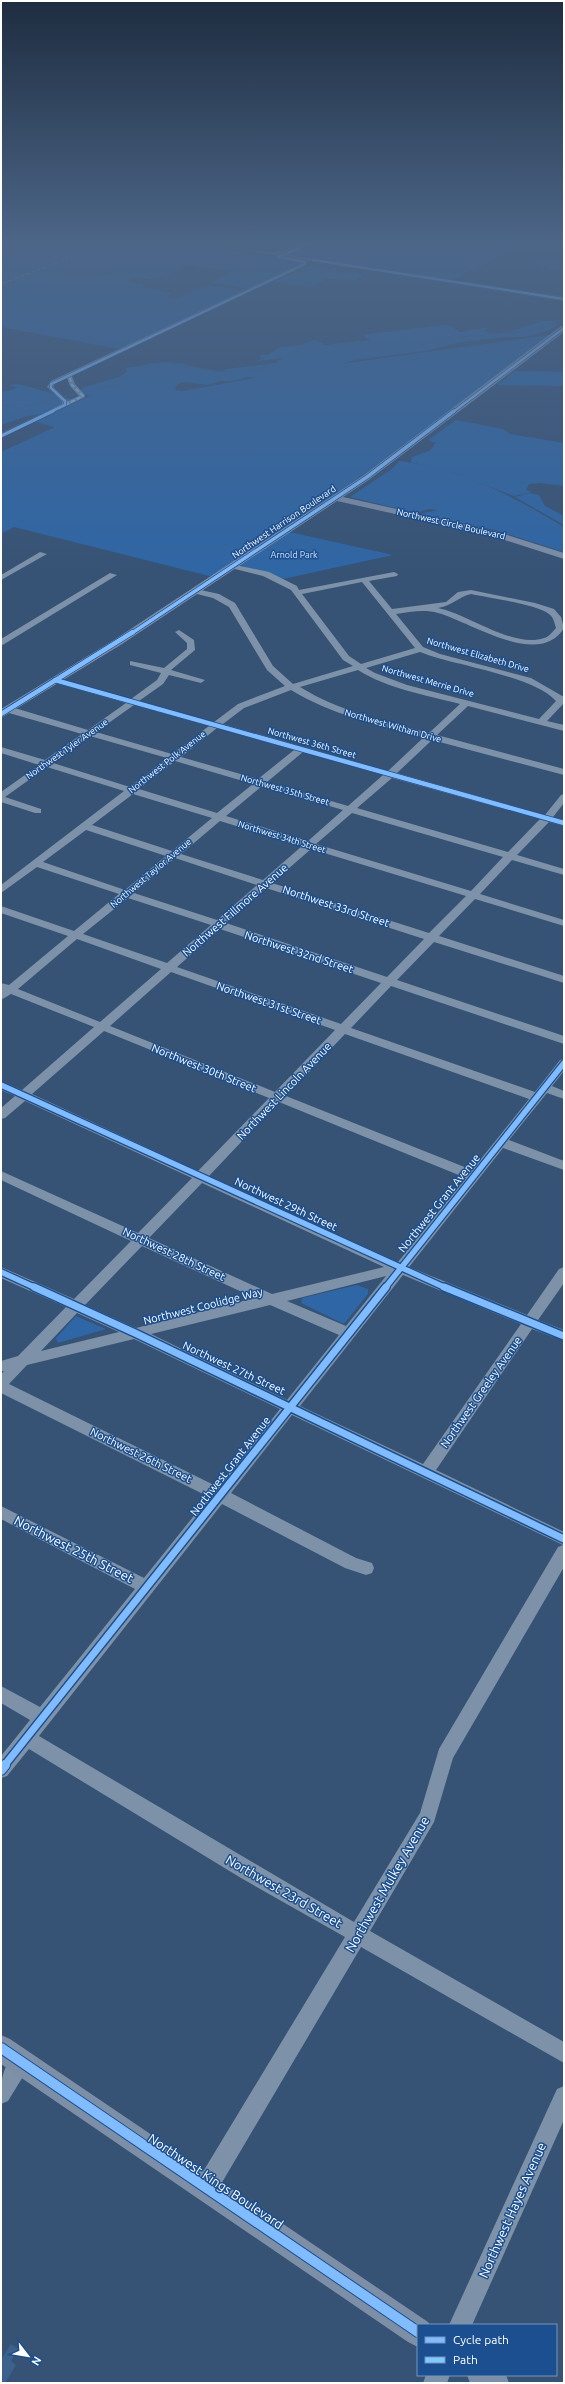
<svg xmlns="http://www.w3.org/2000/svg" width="565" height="2384" font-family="Ubuntu,sans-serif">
<rect width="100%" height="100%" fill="#365274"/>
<g fill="#2f66a5" fill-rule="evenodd">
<path d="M28 241H111L1 283V245Z"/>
<path d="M115 241H179L305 263 250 289 212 283 232 271 189 265 153 280 137 278 127 281 145 285 142 287 143 288 172 293 166 297 176 299 207 285 246 291 119 349 1 327V285ZM75 266 108 268 109 273 70 277 60 274 61 270Z"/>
<path d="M315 241H506L522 244 453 280 285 254Z"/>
<path d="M309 266 336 270 344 273H357L363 276 355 280 325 279 311 287 273 282Z"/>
<path d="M541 321H556L549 324H558L550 330 525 337H506L461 342 425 351 354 360 341 364 550 335 368 472 213 577 14 527 1 534V452L55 427 35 422 89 396 80 391 82 388 119 377 127 372 126 368 161 362 177 363 221 372 227 369 276 363 282 358 253 362 261 359 260 355H268L280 347 299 345 315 340 326 345 370 340 363 336 367 334 446 325 451 326 459 332 490 327 485 331C497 338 529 326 541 321ZM247 377 255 378 183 391 175 390 176 386 182 382 208 385 221 381H234Z"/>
<path d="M515 371 564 372V386L497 385Z"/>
<path d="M19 384 58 395V398L75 399 44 414 27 416 1 425V392L18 388 8 385Z"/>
<path d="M456 420 503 429 510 434 564 443V486L540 483 529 484 526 490 532 492 514 496 454 473 411 462 412 457 429 451 436 443 428 440Z"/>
<path d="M399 461C459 467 514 497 564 527V552L495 530 419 514 438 510 429 509 416 513 350 497 392 469Z"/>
<path d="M529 493 539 495 545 506 564 516V525L515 497Z"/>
<path d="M290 532 393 555 283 579 240 565Z"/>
<path d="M357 1285 368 1289V1294L344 1324 301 1303 302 1298Z"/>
<path d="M76 1316 106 1329 58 1343 56 1338Z"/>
</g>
<g fill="#3b618d">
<path d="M540 260 559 261 564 272 536 266 538 264 535 262Z"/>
<path d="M80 266 108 268 112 270C105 277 66 280 58 273L69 267Z"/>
<path d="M11 2344 18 2349 11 2361 16 2365 5 2383 1 2380V2360Z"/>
</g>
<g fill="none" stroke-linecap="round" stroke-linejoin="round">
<g stroke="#3b618d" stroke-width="1">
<path d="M86 392 118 384 116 380 131 376 135 372 133 369 149 364 170 363 216 372 242 371 286 364 300 356 329 347 363 344 389 346 401 340 424 344 435 339 528 331 564 320"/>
<path d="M1 405 19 408 75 394"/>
</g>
<g fill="#7d92a8" fill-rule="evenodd">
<path d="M294 267 299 268 74 375 72 376 75 384 85 395V397L1 438V433L62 404V401L47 387 51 381ZM67 378 70 386 79 396 68 401 53 387 55 383Z"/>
<path d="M40 552 47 554 1 580V575Z"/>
<path d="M231 564 269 572 297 586 299 590 394 572 398 574 397 576 369 581 392 609 446 602 458 592 471 590 535 603 554 609 561 617 564 628C539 669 471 622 438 613 424 609 410 612 396 614L423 647 440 654 531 678 564 697V703L547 721 564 725V731L468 706 437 735 564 769V775L432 740 397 773 545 815 561 795 564 794V803L553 817 564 820V826L549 822 517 855 564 869V875L512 860 480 894 564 920V926L475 899 439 936 564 976V983L434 942 397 980 564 1036V1044L391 986 351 1028 535 1092 560 1060 564 1059V1071L552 1086 564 1091V1099L547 1093 509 1140 564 1161V1170L503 1148 409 1267 527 1315 559 1269 564 1267V1283L538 1320 564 1330V1341L532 1329 436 1470 564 1532V1567L453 1758 434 1822 370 1931 564 2042V2063L361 1947 214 2196 206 2199 198 2196 195 2188 198 2180 345 1937 241 1878 29 1749 7 1776 1 1778V1756L30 1720 1 1703V1686L40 1707 135 1589 1 1519V1506L144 1578 209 1497 1 1393V1374L4 1371H1V1361L18 1356 66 1307 1 1278V1267L74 1299 131 1241 1 1180V1171L138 1233 192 1178 25 1101 5 1118 1 1119V1108L15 1096 1 1090V1081L22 1090 94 1027 11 994 1 1000V983L9 985 68 936 1 913V906L74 931 119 894 37 867 1 893V885L124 791 47 767 5 797 41 809V813H35L1 802V792L39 765 1 753V747L45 760 82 734 2 711 6 708 18 709 88 730 126 703 52 682V678L131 699 157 680 161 673 130 665V661L164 668 187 649V643L175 632 179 630 194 640 195 650 171 670 205 680 201 683 169 675 163 684 139 701 214 722 238 704 285 686 267 670 229 607 213 598 193 593 192 591 196 589 219 594 235 603 273 666 293 684 353 666 343 660 291 590 263 576 231 568ZM362 582 415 648 361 664 349 656 302 594ZM471 594C489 598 537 604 549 614 554 618 554 622 556 628 553 631 549 637 544 638 514 649 468 614 438 608 454 605 458 597 471 594ZM420 652C455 666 532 675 556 701L539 719 407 685 375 673 366 668ZM358 670C388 689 426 695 460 704L429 733C384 721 339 711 300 687ZM291 690C332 715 378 725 424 737L388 771 223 724 244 708ZM134 705 209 726 172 754 96 732ZM217 728 294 750 258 779 181 757ZM90 736 167 758 130 787 53 763ZM303 752 383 775 348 806 267 782ZM175 761 253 784 217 813 139 789ZM392 778 540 819 508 852 357 808ZM262 786 343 810 308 841 226 816ZM133 794 212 818 172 851 92 825ZM352 813 503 857 471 891 316 844ZM220 821 302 846 263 880 181 854ZM86 830 166 856 125 890 43 862ZM311 849 466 896 429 933 272 883ZM175 858 257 885 217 920 134 893ZM266 888 424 939 387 977 226 923ZM128 898 211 925 167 963 83 934ZM220 929 381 983 341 1024 177 967ZM77 939 161 969 100 1022 18 989ZM171 972 335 1030 275 1092 110 1026ZM104 1031 269 1098 198 1171 32 1094ZM345 1034 529 1099 472 1170 286 1096ZM279 1102 466 1178 398 1262 209 1176ZM202 1183 384 1267 272 1294 149 1238ZM142 1246 255 1298 136 1328 85 1305ZM403 1275 521 1324 423 1464 300 1406ZM386 1276 346 1326 287 1301ZM270 1305 339 1335 287 1400 151 1334ZM77 1313 119 1332 41 1351ZM134 1339 280 1409 218 1487 9 1384 27 1365ZM292 1415 563 1545 558 1547 439 1749 420 1813 354 1922 39 1736 222 1504 345 1568 366 1575 372 1573 374 1568 372 1563 356 1558 231 1493Z"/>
<path d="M110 573 117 575 1 646V639Z"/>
<path d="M22 2052 29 2055 32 2062 8 2101 1 2104C1 2084 0 2061 22 2052Z"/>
<path d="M564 2086V2120L472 2325H449L557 2089Z"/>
<path d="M426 2375H450L447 2383H423Z"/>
</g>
<g fill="#7d8ea7" fill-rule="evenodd">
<path d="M185 241C214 239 244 253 273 252 286 252 297 241 311 241L283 254 564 297V301Z"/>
<path d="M561 326H564V332L370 479 343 497 495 531 564 553V559L489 535 337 501 122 644 1 718V709L114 640 364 475Z"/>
<path d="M1 2035 10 2039 428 2322 430 2325H418V2347L408 2342 1 2064Z"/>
<path d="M467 2375H506L509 2383H470Z"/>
</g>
<g stroke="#7e92a7" stroke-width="1.5">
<path id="rail" d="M1 284 113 241"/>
</g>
<use href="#rail" stroke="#1b4f8f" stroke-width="1" stroke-dasharray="3" stroke-linecap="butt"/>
<path stroke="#80caff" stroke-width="2" stroke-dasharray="4.5 2" stroke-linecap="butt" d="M65 405 83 396 72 385 69 376 71 374"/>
<g stroke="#1b4f8f" stroke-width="3.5">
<g id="cycleway-far5">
<path d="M313 260 564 299"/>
<path d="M50 412 65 405V401L51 388V384L305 264V262L278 257 316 241"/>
<path d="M453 412 564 328"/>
</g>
</g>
<g stroke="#1b4f8f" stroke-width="5">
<g id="cycleway-far4">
<path d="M1 436 53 411"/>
<path d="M132 633 367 477 454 411"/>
</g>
</g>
<g stroke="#1b4f8f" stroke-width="6">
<g id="cycleway-far3">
<path d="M55 680 564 823"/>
<path d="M1 714 133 632"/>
</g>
</g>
<g stroke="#1b4f8f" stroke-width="8">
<g id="cycleway-far2">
<path d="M1 1085 446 1288"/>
<path d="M1 1272 36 1288"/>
<path d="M385 1288 564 1063"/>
</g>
</g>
<g stroke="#1b4f8f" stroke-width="10">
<g id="cycleway-far1">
<path d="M34 1287 135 1333 564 1539"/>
<path d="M444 1287 564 1336"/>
<path d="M4 1766 386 1287"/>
</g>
</g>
<g stroke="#1b4f8f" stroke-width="12">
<g id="cycleway">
<path d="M1 1770 5 1765"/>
<path d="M1 2048 418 2332"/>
</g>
</g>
<use href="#cycleway-far5" stroke="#80bcff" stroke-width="2.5"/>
<use href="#cycleway-far4" stroke="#80bcff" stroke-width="3.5"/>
<use href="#cycleway-far3" stroke="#80bcff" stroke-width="4.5"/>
<use href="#cycleway-far2" stroke="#80bcff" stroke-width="5.5"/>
<use href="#cycleway-far1" stroke="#80bcff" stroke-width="7"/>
<use href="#cycleway" stroke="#80bcff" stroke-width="10"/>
</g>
<linearGradient id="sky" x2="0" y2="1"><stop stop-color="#1e2d40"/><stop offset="0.42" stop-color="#4c6688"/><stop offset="1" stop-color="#4c6688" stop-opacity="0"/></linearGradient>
<rect width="565" height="575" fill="url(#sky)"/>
<g text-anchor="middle" stroke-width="3" stroke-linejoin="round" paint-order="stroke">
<g font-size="9" fill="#fff" stroke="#1b4f8f">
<text transform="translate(284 522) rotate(-34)" y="3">Northwest Harrison Boulevard</text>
<text transform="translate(451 524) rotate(13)" y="3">Northwest Circle Boulevard</text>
<text transform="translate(478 655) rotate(16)" y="3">Northwest Elizabeth Drive</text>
<text transform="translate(428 681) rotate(16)" y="3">Northwest Merrie Drive</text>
<text transform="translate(393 726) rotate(16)" y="3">Northwest Witham Drive</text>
<text transform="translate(312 743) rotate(16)" y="3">Northwest 36th Street</text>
<text transform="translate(67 749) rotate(-35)" y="3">Northwest Tyler Avenue</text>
<text transform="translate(167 762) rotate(-38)" y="3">Northwest Polk Avenue</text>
<text transform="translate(285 790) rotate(16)" y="3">Northwest 35th Street</text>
<text transform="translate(282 837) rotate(17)" y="3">Northwest 34th Street</text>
<text transform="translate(151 873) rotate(-40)" y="3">Northwest Taylor Avenue</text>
</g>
<g font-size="9" fill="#cfe3fa" stroke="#1b4f8f">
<text x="294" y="558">Arnold Park</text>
</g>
<g font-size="11" fill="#fff" stroke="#1b4f8f">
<text transform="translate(336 906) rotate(18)" y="4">Northwest 33rd Street</text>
<text transform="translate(235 910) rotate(-41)" y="4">Northwest Fillmore Avenue</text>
<text transform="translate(299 952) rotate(18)" y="4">Northwest 32nd Street</text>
<text transform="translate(269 1003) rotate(19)" y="4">Northwest 31st Street</text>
<text transform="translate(204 1068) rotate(22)" y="4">Northwest 30th Street</text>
<text transform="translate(284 1091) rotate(-46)" y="4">Northwest Lincoln Avenue</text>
<text transform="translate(439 1203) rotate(-51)" y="4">Northwest Grant Avenue</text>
<text transform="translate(286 1204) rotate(25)" y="4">Northwest 29th Street</text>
<text transform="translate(174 1254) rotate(25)" y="4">Northwest 28th Street</text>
<text transform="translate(203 1306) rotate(-14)" y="4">Northwest Coolidge Way</text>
<text transform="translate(234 1368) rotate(25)" y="4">Northwest 27th Street</text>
<text transform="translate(481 1392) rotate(-55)" y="4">Northwest Greeley Avenue</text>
<text transform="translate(141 1455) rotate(26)" y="4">Northwest 26th Street</text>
<text transform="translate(230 1466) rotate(-52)" y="4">Northwest Grant Avenue</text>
</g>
<g font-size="13" fill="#fff" stroke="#1b4f8f">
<text transform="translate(74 1549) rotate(27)" y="5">Northwest 25th Street</text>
<text transform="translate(387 1884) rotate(-60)" y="5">Northwest Mulkey Avenue</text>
<text transform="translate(284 1891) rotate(30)" y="5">Northwest 23rd Street</text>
<text transform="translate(216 2181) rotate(34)" y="5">Northwest Kings Boulevard</text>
<text transform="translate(512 2210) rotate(-66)" y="5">Northwest Hayes Avenue</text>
</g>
</g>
<rect width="565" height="2384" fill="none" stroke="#ffffff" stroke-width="4"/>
<rect x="417" y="2324" width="140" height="52" fill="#1b4f8f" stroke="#7695bc"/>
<rect x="425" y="2337" width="20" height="6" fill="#80bcff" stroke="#7695bc"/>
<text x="453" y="2344" font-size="12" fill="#ffffff">Cycle path</text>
<rect x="425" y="2357" width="20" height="6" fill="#80caff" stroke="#7695bc"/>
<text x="453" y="2364" font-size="12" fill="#ffffff">Path</text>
<g transform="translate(28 2356) rotate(121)" stroke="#1b4f8f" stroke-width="3" paint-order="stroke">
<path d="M0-3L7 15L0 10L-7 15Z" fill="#ffffff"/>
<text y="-6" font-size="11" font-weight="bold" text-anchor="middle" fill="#ffffff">N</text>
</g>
</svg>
